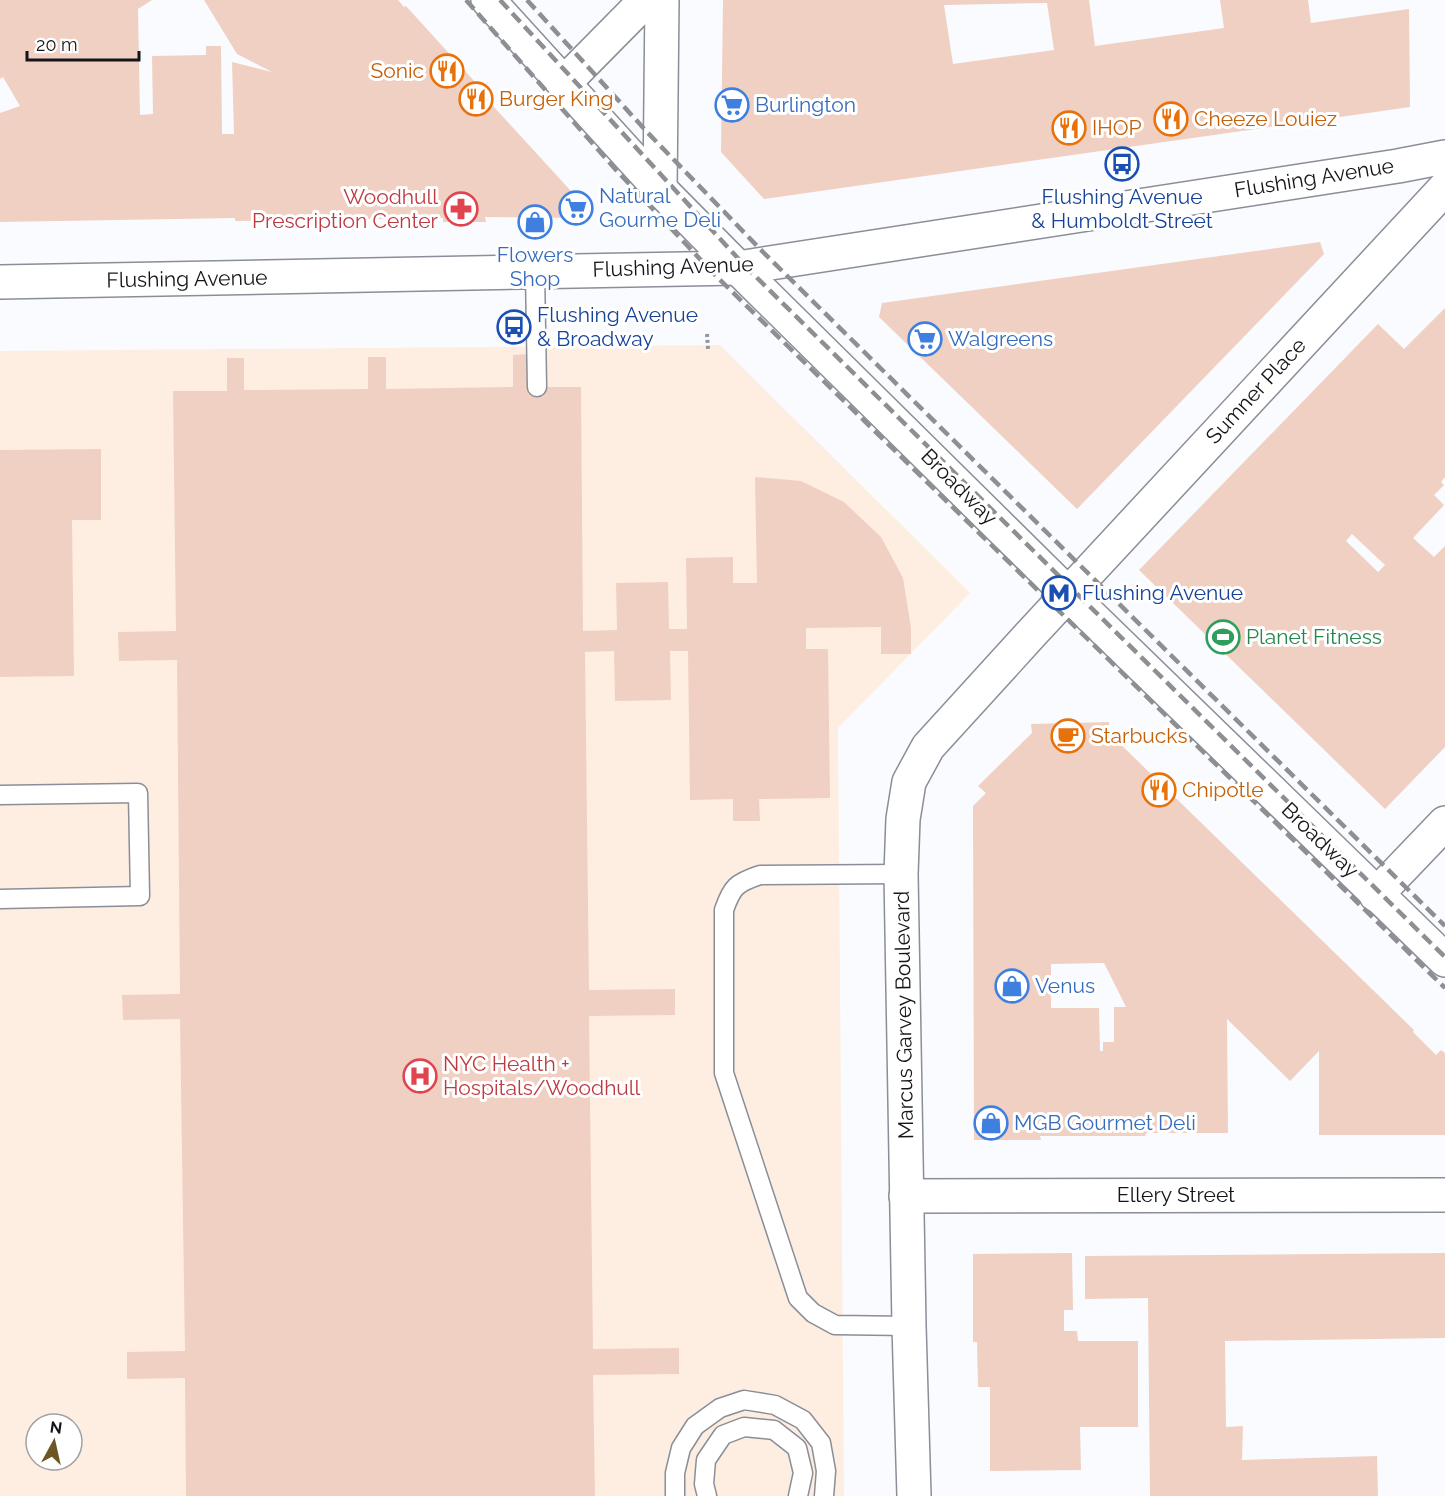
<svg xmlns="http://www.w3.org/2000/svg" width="1445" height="1496" font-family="Raleway,sans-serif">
<rect width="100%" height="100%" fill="#f9fbff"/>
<path fill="#fdeee1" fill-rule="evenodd" d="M720 345 970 593 838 728 844 1496H0V351ZM36 1424H72V1460H36Z"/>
<g fill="#f0d0c3" fill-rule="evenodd">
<path d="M0 0H152L138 9 140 115 153 114 152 56 206 55V46H221L222 134H234L232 62 272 72 237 54 204 0H398L404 7 406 6 475 82 473 84 592 214 587 218 485 217 486 222H443V218L235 221V218L0 222V113L20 106 3 77 0 79Z"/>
<path d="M723 0H1089L1095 46 1224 28 1220 0H1308L1311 23 1409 9 1410 107 764 199 721 152ZM1047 3 1054 50 953 64 944 5Z"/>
<path d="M1320 242 1324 254 1077 509 879 317 882 303Z"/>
<path d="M1445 308V477L1441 482 1444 485 1434 495 1444 505 1413 538 1434 557 1445 546V747L1385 809 1139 570 1378 324 1404 349ZM1352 534 1385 565 1378 572 1346 541Z"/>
<path d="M528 354V387H581L583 631 617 630 616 583 668 582 669 629H687L686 558 733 557V583H757L755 477 801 481 844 502 881 537 903 578 911 628V654H881V627L806 628V649H828L830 798 759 799 760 821H733V799L690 800 688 651H670L671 700 615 701 614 651 585 652 589 990 675 989V1015L589 1016 593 1349 679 1348V1374L593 1375 595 1496H186L185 1378 127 1379V1352L185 1351 180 1019 123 1020 122 995 180 994 177 660 119 661 118 632 176 631 173 391H227V358H244V390L368 389V357H386V389L513 387V355Z"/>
<path d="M101 449V520H72L74 676 0 677V450Z"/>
<path d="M1109 722V733L1414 1030 1413 1032 1436 1055 1441 1050 1445 1053V1135H1319V1051L1290 1081 1227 1019 1228 1133H1146L1145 1136H1040L1041 1140H974L973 806 986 793 978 786 1032 733 1031 724ZM1104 963 1126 1007H1114V1042H1103V1051H1100L1099 1008H1051V964Z"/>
<path d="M1072 1253 1073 1310H1064V1331H1077L1078 1341H1138V1427H1080L1081 1470 990 1471V1387H978L977 1342H973V1254Z"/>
<path d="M1445 1253V1338L1225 1341 1226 1427 1243 1426 1242 1460 1377 1456 1378 1496H1150L1148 1298 1085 1299V1256Z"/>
</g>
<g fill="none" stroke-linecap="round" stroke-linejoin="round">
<g stroke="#8a8e97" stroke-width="21">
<g id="service">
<path d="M535 272 537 387"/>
<path d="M0 795 138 793 140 896 0 899"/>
<path d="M901 874 760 875C736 883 732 887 724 910V1073L798 1298 813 1313 835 1325 909 1326"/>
<path d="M675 1496V1473L681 1448 695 1426 720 1408 744 1400 775 1405 803 1420 821 1443 826 1471 824 1496"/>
<path d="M707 1496 704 1484 706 1460 723 1435 744 1427 774 1430 797 1448 803 1473 798 1496"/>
</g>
</g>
<g stroke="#8a8e97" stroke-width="36">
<g id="minor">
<path d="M564 83 646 0"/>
<path d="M660 189 662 0"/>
<path d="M1376 895 1445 823"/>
<path d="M906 1196 1445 1195"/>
<path d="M914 1496 909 1326 901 874 903 819 909 782 928 747 1030 635 1445 188"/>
</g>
</g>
<g stroke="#8a8e97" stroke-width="36">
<g id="primary">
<path d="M488 0 660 189 738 268 1068 594 1445 960"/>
<path d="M0 282 738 268 1398 166 1445 157"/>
</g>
</g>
<path stroke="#94969a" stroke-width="4" stroke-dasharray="3 3" stroke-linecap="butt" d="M707 334 708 349"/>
<use href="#service" stroke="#fff" stroke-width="18"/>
<use href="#minor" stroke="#fff" stroke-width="33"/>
<use href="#primary" stroke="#fff" stroke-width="33"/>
<g stroke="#8d8f93" stroke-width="4.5" stroke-dasharray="12 6" stroke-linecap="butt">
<path d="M466 0 617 171 715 275 1445 988"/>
<path d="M500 0 746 267 1445 957"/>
<path d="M527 0 648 133 763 252 1445 926"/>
</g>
</g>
<defs>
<g id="restaurant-ring" transform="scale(1.725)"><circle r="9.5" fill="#fff" stroke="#e8710a" stroke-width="1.5"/><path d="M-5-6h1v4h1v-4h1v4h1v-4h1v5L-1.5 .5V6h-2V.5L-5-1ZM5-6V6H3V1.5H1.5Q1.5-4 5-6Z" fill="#e8710a"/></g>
<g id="supermarket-ring" transform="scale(1.725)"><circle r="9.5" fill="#fff" stroke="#3f7fe0" stroke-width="1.5"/><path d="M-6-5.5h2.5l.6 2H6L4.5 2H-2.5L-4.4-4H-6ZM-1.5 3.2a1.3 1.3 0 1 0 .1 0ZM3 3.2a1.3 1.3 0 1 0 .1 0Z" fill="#3f7fe0"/></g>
<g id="bus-ring" transform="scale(1.725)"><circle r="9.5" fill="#fff" stroke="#1a4fb4" stroke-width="1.5"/><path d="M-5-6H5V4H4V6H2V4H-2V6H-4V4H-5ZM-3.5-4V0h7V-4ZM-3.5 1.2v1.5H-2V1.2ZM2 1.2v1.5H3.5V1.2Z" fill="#1a4fb4"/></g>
<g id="pharmacy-ring" transform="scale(1.725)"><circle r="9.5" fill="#fff" stroke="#e0444e" stroke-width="1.5"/><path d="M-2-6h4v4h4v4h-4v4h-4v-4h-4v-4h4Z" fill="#e0444e"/></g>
<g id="shop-ring" transform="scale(1.725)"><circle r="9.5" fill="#fff" stroke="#3f7fe0" stroke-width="1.5"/><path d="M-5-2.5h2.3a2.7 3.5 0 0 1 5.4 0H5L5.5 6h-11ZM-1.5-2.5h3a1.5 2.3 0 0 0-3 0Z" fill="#3f7fe0"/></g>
<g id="metro-ring" transform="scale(1.725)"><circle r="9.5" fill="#fff" stroke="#1a4fb4" stroke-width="1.5"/><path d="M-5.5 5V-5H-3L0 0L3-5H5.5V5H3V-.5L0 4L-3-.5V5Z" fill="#1a4fb4"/></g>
<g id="stadium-ring" transform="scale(1.725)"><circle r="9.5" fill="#fff" stroke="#2e9e5b" stroke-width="1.5"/><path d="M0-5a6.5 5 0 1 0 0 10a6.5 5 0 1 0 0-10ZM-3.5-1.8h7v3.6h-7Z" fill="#2e9e5b"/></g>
<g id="cafe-ring" transform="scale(1.725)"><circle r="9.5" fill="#fff" stroke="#e8710a" stroke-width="1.5"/><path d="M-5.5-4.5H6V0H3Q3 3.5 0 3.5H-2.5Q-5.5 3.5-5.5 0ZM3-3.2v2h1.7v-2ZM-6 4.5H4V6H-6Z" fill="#e8710a"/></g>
<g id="hospital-ring" transform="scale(1.725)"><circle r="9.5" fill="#fff" stroke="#e0444e" stroke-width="1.5"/><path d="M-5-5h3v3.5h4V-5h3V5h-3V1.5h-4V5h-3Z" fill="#e0444e"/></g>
</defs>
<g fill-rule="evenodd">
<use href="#restaurant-ring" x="447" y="71"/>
<use href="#restaurant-ring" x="476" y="99"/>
<use href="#supermarket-ring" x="732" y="105"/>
<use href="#restaurant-ring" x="1171" y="119"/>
<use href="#restaurant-ring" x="1069" y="128"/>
<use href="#bus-ring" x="1122" y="164"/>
<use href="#supermarket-ring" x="576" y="208"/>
<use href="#pharmacy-ring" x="461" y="209"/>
<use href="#shop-ring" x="535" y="222"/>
<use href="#bus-ring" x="514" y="327"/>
<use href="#supermarket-ring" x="925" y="339"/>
<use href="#metro-ring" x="1059" y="593"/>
<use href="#stadium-ring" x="1223" y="637"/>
<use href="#cafe-ring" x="1068" y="736"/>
<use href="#restaurant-ring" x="1159" y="790"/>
<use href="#shop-ring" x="1012" y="986"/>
<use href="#hospital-ring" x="420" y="1076"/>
<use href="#shop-ring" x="991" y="1123"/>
</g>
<g text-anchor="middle" stroke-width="6" stroke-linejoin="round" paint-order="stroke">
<g font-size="21" fill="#c56008" stroke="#fff" text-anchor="start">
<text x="424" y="78" text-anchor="end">Sonic</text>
<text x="499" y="106">Burger King</text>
<text x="1194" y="126">Cheeze Louiez</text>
<text x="1092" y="135">IHOP</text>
<text x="1091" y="743">Starbucks</text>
<text x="1182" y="797">Chipotle</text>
</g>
<g font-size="21" fill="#366cbe" stroke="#fff" text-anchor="start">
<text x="755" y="112">Burlington</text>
<text x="599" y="203">Natural<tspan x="599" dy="24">Gourme Deli</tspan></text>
<text x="535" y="262" text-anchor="middle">Flowers<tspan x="535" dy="24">Shop</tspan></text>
<text x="948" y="346">Walgreens</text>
<text x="1035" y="993">Venus</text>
<text x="1014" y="1130">MGB Gourmet Deli</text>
</g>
<g font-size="21" fill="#131518" stroke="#fff">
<text transform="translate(1314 178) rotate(-9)" y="7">Flushing Avenue</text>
<text transform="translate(673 267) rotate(-2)" y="7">Flushing Avenue</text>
<text transform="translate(187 279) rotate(-1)" y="7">Flushing Avenue</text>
<text transform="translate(1256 391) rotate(-47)" y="7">Sumner Place</text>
<text transform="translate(959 487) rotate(45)" y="7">Broadway</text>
<text transform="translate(1320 840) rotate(44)" y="7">Broadway</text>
<text transform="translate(904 1015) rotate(-91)" y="7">Marcus Garvey Boulevard</text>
<text x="1176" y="1202">Ellery Street</text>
</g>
<g font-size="21" fill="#be3a42" stroke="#fff" text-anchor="end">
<text x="438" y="204">Woodhull<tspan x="438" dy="24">Prescription Center</tspan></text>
<text x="443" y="1071" text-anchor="start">NYC Health +<tspan x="443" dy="24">Hospitals/Woodhull</tspan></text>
</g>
<g font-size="21" fill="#164399" stroke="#fff" text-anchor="start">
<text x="1122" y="204" text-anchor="middle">Flushing Avenue<tspan x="1122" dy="24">&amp; Humboldt Street</tspan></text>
<text x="537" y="322">Flushing Avenue<tspan x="537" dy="24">&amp; Broadway</tspan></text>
<text x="1082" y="600">Flushing Avenue</text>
</g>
<g font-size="21" fill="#27864d" stroke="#fff" text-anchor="start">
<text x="1246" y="644">Planet Fitness</text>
</g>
</g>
<g transform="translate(54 1442) rotate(8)"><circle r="28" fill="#ffffff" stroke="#a1a1a3" stroke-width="1.5"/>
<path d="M0-4.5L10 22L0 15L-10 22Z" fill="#6e5526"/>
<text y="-9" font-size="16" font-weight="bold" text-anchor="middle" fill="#131518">N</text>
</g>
<path d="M27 51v9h112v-9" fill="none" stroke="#131518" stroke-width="3"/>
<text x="36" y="51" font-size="18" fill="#131518" stroke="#ffffff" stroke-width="4.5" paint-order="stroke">20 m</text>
</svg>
